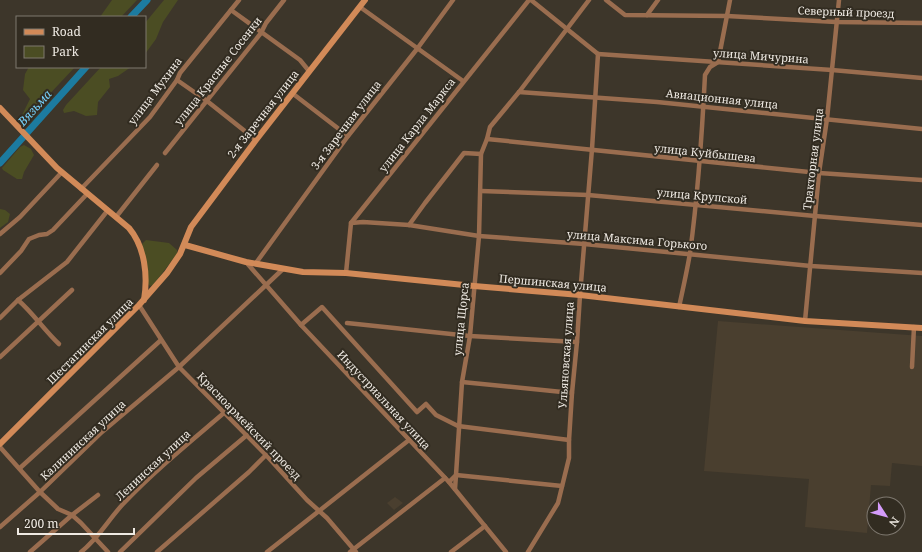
<svg xmlns="http://www.w3.org/2000/svg" width="922" height="552" font-family="'Noto Serif',serif">
<rect width="100%" height="100%" fill="#3d362a"/>
<g fill="#4a3f2f">
<path d="M718 321 922 336V466L892 463 890 486 871 485 867 533 805 527 809 479 704 471Z"/>
<path d="M395 497 403 503 394 510 387 503Z"/>
</g>
<g fill="#4b4d23">
<path d="M112 0H137L121 17H100Z"/>
<path d="M164 0H178L163 22 156 39 145 54V23Z"/>
<path d="M29 67H75L28 117 20 119 30 99 23 90 25 74Z"/>
<path d="M101 67H131L118 76 109 79 110 87 98 102 97 115 86 116 74 111 64 113 63 110 66 105Z"/>
<path d="M24 145 31 149 34 155 24 172 22 179H17L3 170 2 168 20 147Z"/>
<path d="M0 209 5 210 10 214 8 222 0 228Z"/>
<path d="M146 240 169 243 177 250V254L153 285 150 286 147 283 142 244Z"/>
</g>
<g fill="none" stroke-linecap="round" stroke-linejoin="round">
<g stroke="#1c7ba0" stroke-width="7">
<path d="M131 17 147 0"/>
<path d="M0 163 86 67"/>
</g>
<g stroke="#9a6d4f" stroke-width="4.5">
<path d="M531 0 598 54"/>
<path d="M606 0 625 15 727 16 836 22 922 23"/>
<path d="M360 7 463 81"/>
<path d="M231 10 300 60 309 71"/>
<path d="M647 15 658 0"/>
<path d="M598 54 832 70 922 78"/>
<path d="M177 80 207 101 256 140"/>
<path d="M519 92 657 102 922 129"/>
<path d="M292 93 348 136"/>
<path d="M487 139 819 173 922 180"/>
<path d="M165 153 261 33 266 23 284 0"/>
<path d="M81 189 150 117 177 80 180 73 239 0"/>
<path d="M481 191 588 195 815 216 922 225"/>
<path d="M116 217 157 165"/>
<path d="M351 223 363 222 409 225 479 236 584 244 811 266 922 273"/>
<path d="M409 225 425 203 464 153 481 154"/>
<path d="M0 234 20 217 62 172"/>
<path d="M246 262 301 325 449 482 506 552"/>
<path d="M256 263 348 136 417 49 453 0"/>
<path d="M0 273 21 251 29 239 39 235 47 234 53 230 87 194"/>
<path d="M346 273 351 223 529 0"/>
<path d="M18 300C33 313 44 330 59 344"/>
<path d="M139 305 179 367 266 455 307 500 327 518 356 552"/>
<path d="M679 307C683 289 687 271 690 253 698 194 702 135 705 75L710 67 718 62 730 0"/>
<path d="M0 318 18 300 67 262 108 210"/>
<path d="M805 321 819 173 827 119 839 0"/>
<path d="M347 323 470 336 577 342"/>
<path d="M301 325 322 307 417 412 426 404 436 415 458 426 569 440"/>
<path d="M0 357 72 290"/>
<path d="M912 367 914 327"/>
<path d="M462 382 572 393"/>
<path d="M0 447 40 492 58 509 72 515 81 523 108 552"/>
<path d="M20 468 161 340"/>
<path d="M449 482 456 475 462 382 470 336 479 236 481 154 487 139 490 127 519 92 589 0"/>
<path d="M455 489 456 475 562 486"/>
<path d="M0 527 40 492 102 432 179 367 283 269"/>
<path d="M30 552 72 515 98 495"/>
<path d="M81 552C98 539 108 520 123 504 154 471 190 442 225 412"/>
<path d="M120 552 196 478 247 435"/>
<path d="M157 552 249 472 266 455"/>
<path d="M267 552 409 440"/>
<path d="M350 552 445 478"/>
<path d="M451 552 485 526"/>
<path d="M528 552 558 503 569 458V440L572 393 577 342 580 295 592 149 598 54"/>
</g>
<g stroke="#d28a58" stroke-width="6">
<path d="M0 108 57 168 129 228C145 247 148 276 144 300"/>
<path d="M185 245 246 262 303 272 346 273 474 286 580 295 805 321 922 328"/>
<path d="M0 444 139 305 167 273 180 254 191 227 256 140 365 0"/>
</g>
</g>
<g text-anchor="middle" stroke-width="4" stroke-linejoin="round" paint-order="stroke">
<g font-size="11" fill="#efeae3" stroke="#322c21">
<text transform="translate(846 12) rotate(2)" y="4">Северный проезд</text>
<text transform="translate(761 56) rotate(4)" y="4">улица Мичурина</text>
<text transform="translate(218 71) rotate(-52)" y="4">улица Красные Сосенки</text>
<text transform="translate(155 91) rotate(-53)" y="4">улица Мухина</text>
<text transform="translate(722 99) rotate(6)" y="4">Авиационная улица</text>
<text transform="translate(263 114) rotate(-52)" y="4">2-я Заречная улица</text>
<text transform="translate(346 125) rotate(-53)" y="4">3-я Заречная улица</text>
<text transform="translate(417 125) rotate(-52)" y="4">улица Карла Маркса</text>
<text transform="translate(705 153) rotate(6)" y="4">улица Куйбышева</text>
<text transform="translate(813 159) rotate(-83)" y="4">Тракторная улица</text>
<text transform="translate(702 196) rotate(5)" y="4">улица Крупской</text>
<text transform="translate(637 240) rotate(5)" y="4">улица Максима Горького</text>
<text transform="translate(553 283) rotate(5)" y="4">Першинская улица</text>
<text transform="translate(461 319) rotate(-84)" y="4">улица Щорса</text>
<text transform="translate(90 341) rotate(-45)" y="4">Шестагинская улица</text>
<text transform="translate(566 355) rotate(-86)" y="4">Ульяновская улица</text>
<text transform="translate(384 400) rotate(47)" y="4">Индустриальная улица</text>
<text transform="translate(249 426) rotate(46)" y="4">Красноармейский проезд</text>
<text transform="translate(83 440) rotate(-43)" y="4">Калининская улица</text>
<text transform="translate(153 465) rotate(-43)" y="4">Ленинская улица</text>
</g>
<g font-size="12" font-style="italic" fill="#75cff9" stroke="#322c21">
<text transform="translate(35 108) rotate(-48)" y="4">Вязьма</text>
</g>
</g>
<rect x="16" y="16" width="130" height="52" fill="#322c21" stroke="#7e786f"/>
<rect x="24" y="29" width="20" height="6" fill="#d28a58" stroke="#7e786f"/>
<text x="52" y="36" font-size="12" fill="#efeae3">Road</text>
<rect x="24" y="46" width="20" height="12" fill="#4b4d23" stroke="#7e786f"/>
<text x="52" y="56" font-size="12" fill="#efeae3">Park</text>
<g transform="translate(886 516) rotate(126)"><circle r="19" fill="#322c21" stroke="#7e786f"/>
<path d="M0-3L7 15L0 10L-7 15Z" fill="#d59cfb"/>
<text y="-6" font-size="11" font-weight="bold" text-anchor="middle" fill="#efeae3">N</text>
</g>
<path d="M18 528v6h116v-6" fill="none" stroke="#efeae3" stroke-width="2"/>
<text x="24" y="528" font-size="12" fill="#efeae3" stroke="#322c21" stroke-width="3" paint-order="stroke">200 m</text>
</svg>
